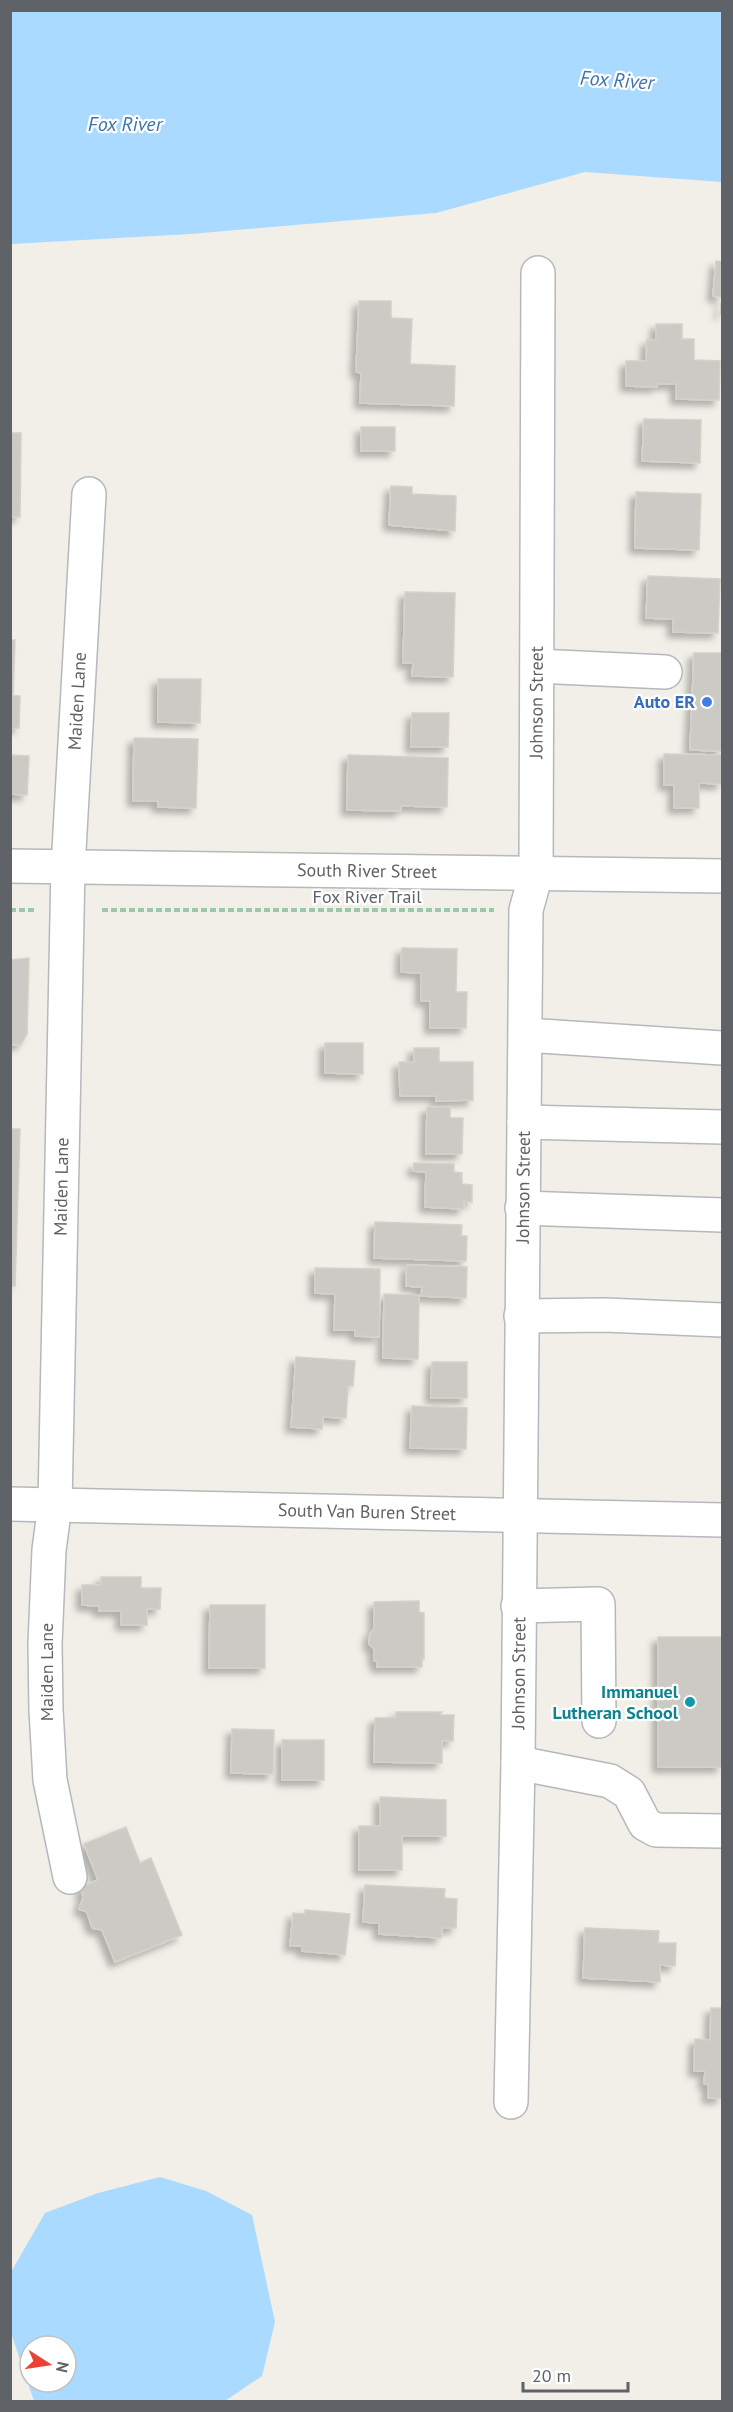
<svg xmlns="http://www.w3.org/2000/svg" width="733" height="2412" font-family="'PT Sans',sans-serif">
<defs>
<filter id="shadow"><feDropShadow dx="-5.5" dy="5.5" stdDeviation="3" flood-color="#0004"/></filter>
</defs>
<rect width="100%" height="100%" fill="#f1efe8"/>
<g fill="#aadaff" fill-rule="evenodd">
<path d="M11 10 722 11V182L585 172 436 213 190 234 11 244Z"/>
<path d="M160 2177 206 2191 252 2215 275 2322 262 2376 225 2401H34L11 2333V2272L45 2213 98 2193ZM30 2346H66V2382H30Z"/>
</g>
<g fill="#cccac5" stroke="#d6d1c6" stroke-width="1.5" filter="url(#shadow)">
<path d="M716 261 722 262V314H720L722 297 713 296Z"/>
<path d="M359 301H391V318L412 319 410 364 455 366 454 406 360 403 361 373 356 372Z"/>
<path d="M656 324H682V339H694V360L720 361 719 400 676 399V384H657V387L626 386V361H646L647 340H656Z"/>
<path d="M644 419 701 420 700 463 642 461Z"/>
<rect x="361" y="427" width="34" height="24"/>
<path d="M10 433H21L20 517H10Z"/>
<path d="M391 486 412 487V494L456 496 455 531 389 525Z"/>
<path d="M636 492 701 494 699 550 635 548Z"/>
<path d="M648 576 720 579 718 633 673 632V619L646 618Z"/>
<path d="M405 592 455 593 453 677 412 676 413 663H403Z"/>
<path d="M10 640H15L13 696H20L19 728H10Z"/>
<path d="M694 653H722V751L690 750Z"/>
<path d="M158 679H201L200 723 158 722Z"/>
<path d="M412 713H449L448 747H411Z"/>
<path d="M134 738 198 739 196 808 158 807V801H133Z"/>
<path d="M664 754 722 755V784L699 783V808H674V785H664Z"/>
<path d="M10 755 29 756 27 795 10 794Z"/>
<path d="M348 755 448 758 447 807 401 806V811L347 810Z"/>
<path d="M402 948 457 949 456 992H467L466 1028H430V1001H421V973L401 972Z"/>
<path d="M29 958 27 1034 21 1044 10 1045V960Z"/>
<path d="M325 1043H363V1074L325 1073Z"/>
<path d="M414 1048H439V1062H473V1100L436 1101V1096H400L399 1062H414Z"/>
<path d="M427 1107H450V1118H463L462 1154H426Z"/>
<path d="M10 1129H20L15 1286H10Z"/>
<path d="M414 1163 454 1164V1172L462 1173V1184L472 1185V1202L464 1201 463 1209 425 1207 426 1172 413 1171Z"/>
<path d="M375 1222 462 1225 461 1236H467L466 1261 374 1258Z"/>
<path d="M407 1265 467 1267 466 1298 421 1296 422 1287 406 1286Z"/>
<path d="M315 1268 380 1269 379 1337 355 1336V1330H334L335 1294 315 1293Z"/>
<path d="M384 1294 419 1295 418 1359 383 1358Z"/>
<path d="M296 1357 355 1361 353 1386H348L346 1418 323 1417 322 1429 291 1427Z"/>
<path d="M432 1362H467V1398H431Z"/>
<path d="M412 1406 467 1408 466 1449 410 1448Z"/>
<path d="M101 1577H141V1588H161L160 1609H147V1625H121V1611H99V1606L82 1605V1585H101Z"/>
<path d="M419 1601V1612L424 1613V1659H422V1667H377V1660L374 1661V1649L369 1644 370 1633 374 1629V1602Z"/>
<path d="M210 1605H265V1668H209Z"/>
<rect x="658" y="1637" width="64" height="130"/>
<path d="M396 1712H442L440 1715H454L453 1741H442V1763L374 1762 375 1718H396Z"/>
<path d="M232 1729 274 1730 273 1774 231 1773Z"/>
<rect x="282" y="1740" width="42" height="40"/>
<path d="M380 1797 446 1800V1836H402V1870H359V1826H380Z"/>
<path d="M126 1827 140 1863 151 1858 182 1935 115 1962 102 1930 92 1928 87 1912 79 1909 83 1898 81 1887 98 1880 84 1844Z"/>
<path d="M365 1885 445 1889 444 1898 457 1899 456 1928H442L441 1938 379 1934V1923L363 1922Z"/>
<path d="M305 1910 350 1914 345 1955 302 1951V1946H290L293 1913 305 1914Z"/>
<path d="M585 1928 659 1931 658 1943H676L675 1966 660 1965V1982L583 1978Z"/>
<path d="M711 2008H722V2098H708V2084H704L705 2071H694L695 2039 710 2040Z"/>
</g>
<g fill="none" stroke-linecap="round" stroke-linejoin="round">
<g stroke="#b5b8bc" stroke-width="36">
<g id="minor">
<path d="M537 666 665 672"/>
<path id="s1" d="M10 866 722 876"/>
<path d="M526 1035 722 1048"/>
<path d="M524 1122 722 1127"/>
<path d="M522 1208 722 1215"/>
<path d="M521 1316 605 1315 722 1320"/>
<path id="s2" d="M10 1504 722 1520"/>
<path d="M518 1606 598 1604 599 1721"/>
<path d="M518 1763 610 1781 629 1793 645 1824 656 1830 722 1831"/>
<path id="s3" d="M70 1877 50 1780 46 1710 45 1644 49 1550 55 1505 68 868 89 494"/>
<path id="s4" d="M511 2102 518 1763 526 910 536 874 538 273"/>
</g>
</g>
<g stroke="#9cc7a9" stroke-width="4" stroke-dasharray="6 3" stroke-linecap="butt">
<path d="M10 910H35"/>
<path d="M102 910H494"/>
</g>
<use href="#minor" stroke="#fff" stroke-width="33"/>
</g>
<circle fill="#3f7fe0" stroke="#fff" stroke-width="2" cx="707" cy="702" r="6"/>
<circle fill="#0f9aa8" stroke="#fff" stroke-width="2" cx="690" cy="1702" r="6"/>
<g text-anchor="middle" stroke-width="4.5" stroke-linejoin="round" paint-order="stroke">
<g font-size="18" fill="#5f6368" stroke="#fff">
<text dy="6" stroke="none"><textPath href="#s3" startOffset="1179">Maiden Lane</textPath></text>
<text dy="6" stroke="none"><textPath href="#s4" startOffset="1401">Johnson Street</textPath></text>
<text dy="6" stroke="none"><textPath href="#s1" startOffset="357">South River Street</textPath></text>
<text x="367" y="903">Fox River Trail</text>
<text dy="6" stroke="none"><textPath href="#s3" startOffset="693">Maiden Lane</textPath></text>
<text dy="6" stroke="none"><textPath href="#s4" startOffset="915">Johnson Street</textPath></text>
<text dy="6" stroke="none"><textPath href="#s2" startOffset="357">South Van Buren Street</textPath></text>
<text transform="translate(47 1672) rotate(-90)" y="6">Maiden Lane</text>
<text dy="6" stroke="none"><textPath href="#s4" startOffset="429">Johnson Street</textPath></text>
</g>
<g font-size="18" font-weight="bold" fill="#366cbe" stroke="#fff" text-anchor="end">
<text x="695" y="708">Auto ER</text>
</g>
<g font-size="18" font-weight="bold" fill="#0d838f" stroke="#fff" text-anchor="end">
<text x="678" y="1698">Immanuel<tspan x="678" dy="21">Lutheran School</tspan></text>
</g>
<g font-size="20" font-style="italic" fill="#4174aa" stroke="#fff">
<text transform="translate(617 80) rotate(4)" y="7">Fox River</text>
<text x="125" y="131">Fox River</text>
</g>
</g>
<rect width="733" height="2412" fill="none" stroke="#5f6368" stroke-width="24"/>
<g transform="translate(48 2364) rotate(102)"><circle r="28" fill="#ffffff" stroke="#bfc1c3" stroke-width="1.5"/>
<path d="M0-4.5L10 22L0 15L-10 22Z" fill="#ea4335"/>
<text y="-9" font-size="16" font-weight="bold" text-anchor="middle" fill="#5f6368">N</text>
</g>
<path d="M523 2382v9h105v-9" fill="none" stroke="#5f6368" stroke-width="3"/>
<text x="532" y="2382" font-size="18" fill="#5f6368" stroke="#ffffff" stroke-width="4.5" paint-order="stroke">20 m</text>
</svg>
